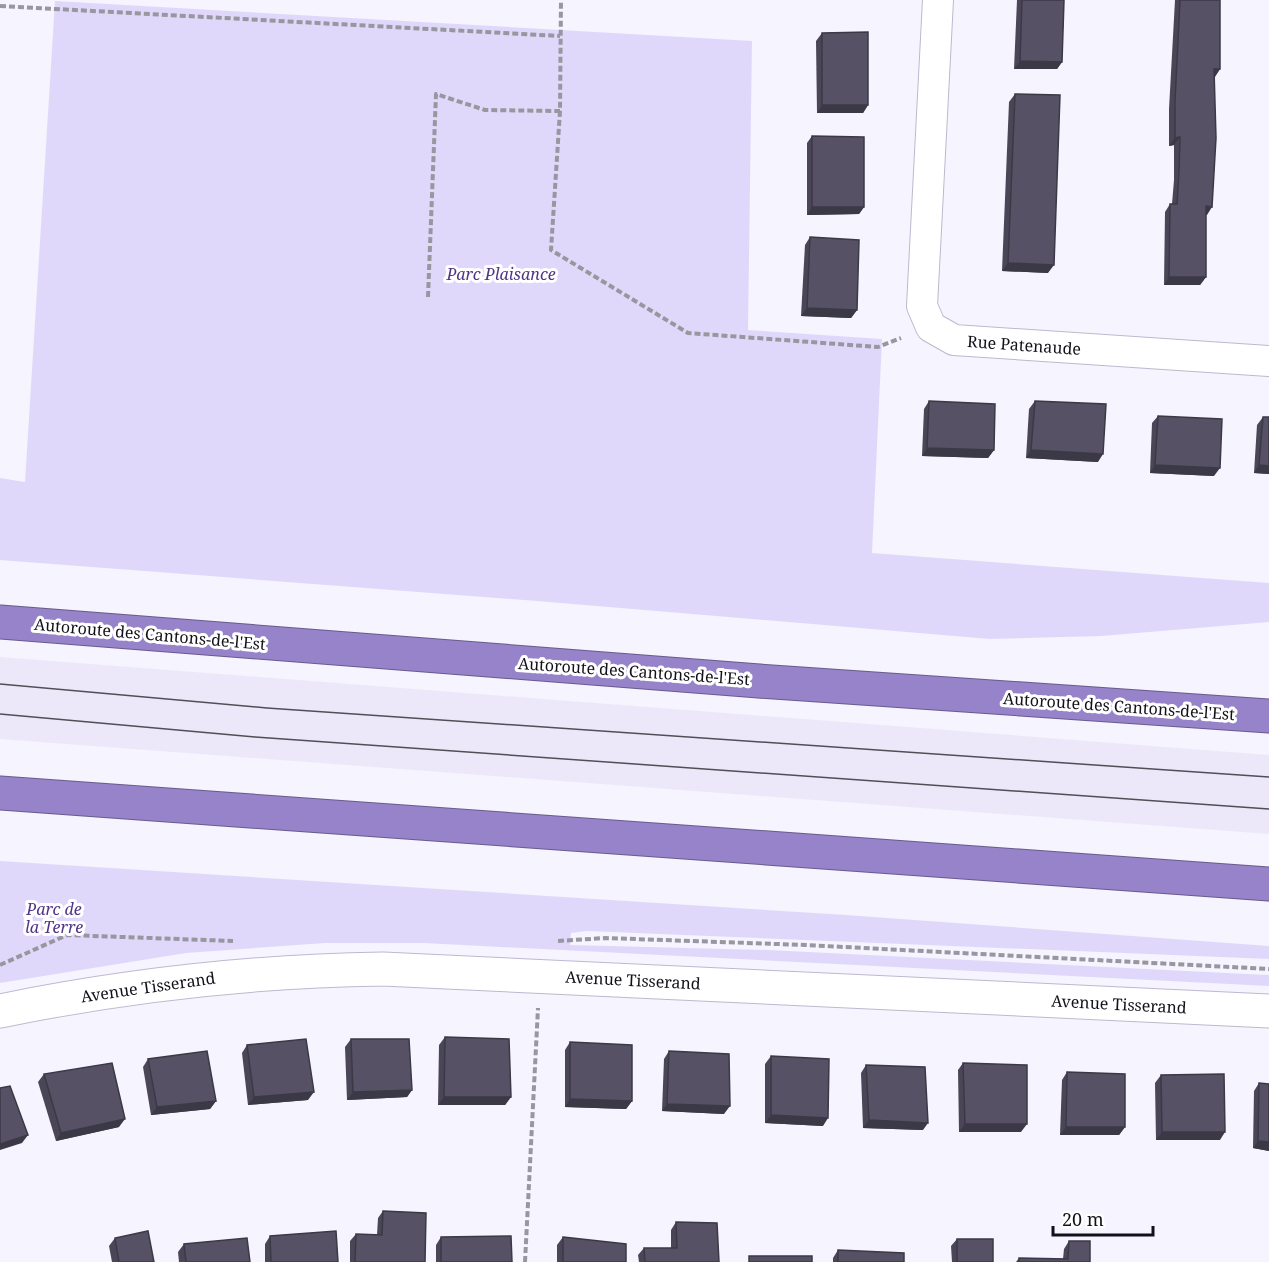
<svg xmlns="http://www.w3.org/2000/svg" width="1269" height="1262" font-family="'Noto Serif',serif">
<rect width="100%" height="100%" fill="#f6f4fe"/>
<path fill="#ece8fa" d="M0 657 1269 755V834L0 739Z"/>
<g fill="#e0d8fb">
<path d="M55 1 752 41 748 330 882 339 872 553 1269 583V622L1101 636 990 639 537 601 0 560V478L25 482Z"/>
<path d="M0 861 846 915 1269 946V959L587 931 571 933 570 945 768 950 1267 975H1269V986L424 943H325L186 953 0 983Z"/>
</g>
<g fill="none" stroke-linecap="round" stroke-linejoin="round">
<g stroke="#beb8cf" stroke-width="32">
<path id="street" d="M938 0 922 306 931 327 954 340 1269 361"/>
</g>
<g stroke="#beb8cf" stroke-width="35">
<path id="secondary" d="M0 1011C127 985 254 971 383 969L1269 1011"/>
</g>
<g stroke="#685b8c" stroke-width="35">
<g id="highway">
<path d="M0 622 759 681 1269 716"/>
<path d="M0 793 1269 884"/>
</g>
</g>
<g stroke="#98969f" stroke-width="4" stroke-dasharray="6 3" stroke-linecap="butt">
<path d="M0 6 560 36"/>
<path d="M560 111 551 250 688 333 878 347 901 338"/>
<path d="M428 297 436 94 485 110 560 111 561 0"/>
<path d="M558 941 605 938 806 945 1269 969"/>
<path d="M0 965 67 935 233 941"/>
<path d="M525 1262 538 1008"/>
</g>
<use href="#street" stroke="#fff" stroke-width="30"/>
<use href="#secondary" stroke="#fff" stroke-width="33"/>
<use href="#highway" stroke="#9683ca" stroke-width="33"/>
<g stroke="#504e56" stroke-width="1.5">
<path d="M0 684 267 708 1269 777"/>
<path d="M0 714 255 737 1269 809"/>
</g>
</g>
<g fill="#4a4657">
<path d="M1017 0H1064L1062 62 1057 69H1014Z"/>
<path d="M1175 0H1220V69L1214 77 1207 215 1206 214V277L1200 285H1164L1165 212 1170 204H1172L1174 180V145L1169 146V109Z"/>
<path d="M822 33 868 105 863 113H817L816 41Z"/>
<path d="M1015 94 1048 273 1002 271 1009 102Z"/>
<path d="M812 136 864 207 859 214 807 215V143Z"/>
<path d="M810 237 857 310 851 318 801 316 805 245Z"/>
<path d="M929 401 994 450 988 458 922 456 924 409Z"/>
<path d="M1035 401 1098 462 1026 458 1029 409Z"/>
<path d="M1158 416 1214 476 1150 473 1152 423Z"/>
<path d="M1263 417H1269V474L1254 473 1257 425Z"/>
<path d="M445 1037 511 1097 505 1105H438L439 1045Z"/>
<path d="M351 1039 412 1090 407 1097 347 1100 345 1047Z"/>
<path d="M570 1042 632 1101 626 1109 565 1107V1050Z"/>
<path d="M247 1045 308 1100 248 1105 242 1053Z"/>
<path d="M669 1051 724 1114 662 1111 664 1059Z"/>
<path d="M771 1056 823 1126 765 1123V1064Z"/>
<path d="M148 1059 216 1101 210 1109 151 1115 143 1067Z"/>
<path d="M963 1063 1021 1132H959L958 1070Z"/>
<path d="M866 1065 923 1130 863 1128 861 1073Z"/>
<path d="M1067 1072 1125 1127 1119 1135H1060L1062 1080Z"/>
<path d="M44 1074 119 1127 56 1141 38 1082Z"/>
<path d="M1161 1075 1220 1140H1156L1155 1083Z"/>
<path d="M1259 1083 1269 1151 1253 1148 1254 1091Z"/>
<path d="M383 1211 425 1262H350V1241L356 1234 377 1235 378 1218Z"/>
<path d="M676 1222 719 1262H639L638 1255 644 1248H671V1230Z"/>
<path d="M270 1236 338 1262H265V1244Z"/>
<path d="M441 1237 512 1262H436V1245Z"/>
<path d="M563 1237 626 1262H557V1245Z"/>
<path d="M115 1238 154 1262H112L109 1246Z"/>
<path d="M957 1239 993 1262H952L951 1246Z"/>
<path d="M1069 1241 1090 1262H1016L1019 1258 1063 1259 1064 1249Z"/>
<path d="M184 1244 250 1262H179L178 1252Z"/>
<path d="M838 1250 904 1262H833V1258Z"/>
</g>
<g fill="#3c3947">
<path d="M1020 61 1062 62 1057 69H1014Z"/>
<path d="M1214 69H1220L1215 77H1209Z"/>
<path d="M822 105H868L863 113H817Z"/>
<path d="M1180 137 1174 145 1169 146 1175 138Z"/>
<path d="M1206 206 1212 207 1207 215 1200 214Z"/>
<path d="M812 207H864L859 214 807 215Z"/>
<path d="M1008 263 1054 265 1048 273 1002 271Z"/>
<path d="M1169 277H1206L1200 285H1164Z"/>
<path d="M807 308 857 310 851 318 801 316Z"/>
<path d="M927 448 994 450 988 458 922 456Z"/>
<path d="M1031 450 1103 454 1098 462 1026 458Z"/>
<path d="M1155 465 1220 468 1214 476 1150 473Z"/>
<path d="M1259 465 1269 466V474L1254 473Z"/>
<path d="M412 1090 407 1097 347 1100 353 1092Z"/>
<path d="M314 1092 308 1100 248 1105 254 1097Z"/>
<path d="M444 1097H511L505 1105H438Z"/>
<path d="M570 1099 632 1101 626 1109 565 1107Z"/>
<path d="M216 1101 210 1109 151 1115 157 1107Z"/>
<path d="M667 1104 730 1106 724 1114 662 1111Z"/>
<path d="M771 1115 828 1118 823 1126 765 1123Z"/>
<path d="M125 1119 119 1127 56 1141 61 1133Z"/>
<path d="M869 1120 928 1123 923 1130 863 1128Z"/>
<path d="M965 1124H1027L1021 1132H959Z"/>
<path d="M1066 1127H1125L1119 1135H1060Z"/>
<path d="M1162 1132H1225L1220 1140H1156Z"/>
<path d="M28 1135 22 1143 0 1150V1144Z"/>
<path d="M1258 1141 1269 1142V1151L1253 1148Z"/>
</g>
<g fill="#565165" stroke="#3c3947" stroke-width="1.5">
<path d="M1022 0H1064L1062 62 1020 61Z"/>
<path d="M1180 0H1220V69H1214L1216 138 1212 207 1206 206V277H1169L1170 204H1177L1179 172 1180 137 1175 138V101Z"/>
<path d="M868 32V105H822V33Z"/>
<path d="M1015 94 1060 95 1054 265 1008 263Z"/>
<path d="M812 136 864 137V207H812Z"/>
<path d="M810 237 859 240 857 310 807 308Z"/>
<path d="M929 401 995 404 994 450 927 448Z"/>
<path d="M1035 401 1106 404 1103 454 1031 450Z"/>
<path d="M1158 416 1222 419 1220 468 1155 465Z"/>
<path d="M1263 417H1269V466L1259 465Z"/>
<path d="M445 1037 509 1039 511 1097H444Z"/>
<path d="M306 1039 314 1092 254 1097 247 1045Z"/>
<path d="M351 1039H409L412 1090 353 1092Z"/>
<path d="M570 1042 632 1045V1101L570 1099Z"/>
<path d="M207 1051 216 1101 157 1107 148 1059Z"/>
<path d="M669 1051 729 1054 730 1106 667 1104Z"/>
<path d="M771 1056 829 1059 828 1118 771 1115Z"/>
<path d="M112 1063 125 1119 61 1133 44 1074Z"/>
<path d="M963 1063 1027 1065V1124H965Z"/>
<path d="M866 1065 925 1067 928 1123 869 1120Z"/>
<path d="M1067 1072 1125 1074V1127H1066Z"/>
<path d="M1224 1074 1225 1132H1162L1161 1075Z"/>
<path d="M1259 1083 1269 1084V1142L1258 1141Z"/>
<path d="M10 1086 28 1135 0 1144V1088Z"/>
<path d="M383 1211 426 1213 425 1262H355L356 1234 382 1235Z"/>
<path d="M676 1222 717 1223 719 1262H645L644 1248H677Z"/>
<path d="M148 1231 154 1262H119L115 1238Z"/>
<path d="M336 1231 338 1262H271L270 1236Z"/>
<path d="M511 1236 512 1262H441V1237Z"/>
<path d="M563 1237 626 1244V1262H563Z"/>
<path d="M247 1238 250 1262H186L184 1244Z"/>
<rect x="957" y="1239" width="36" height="23"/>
<path d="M1069 1241H1090V1262H1019V1258L1068 1259Z"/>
<path d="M838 1250 904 1253V1262H838Z"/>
<rect x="749" y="1256" width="63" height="6"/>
</g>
<g text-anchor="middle" stroke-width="6" stroke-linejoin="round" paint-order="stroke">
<g font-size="16" font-style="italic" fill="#503485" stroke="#fff">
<text x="501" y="280">Parc Plaisance</text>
<text x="54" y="915">Parc de<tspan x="54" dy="18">la Terre</tspan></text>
</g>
<g font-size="16" fill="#121018" stroke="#fff">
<text transform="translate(1024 345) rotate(4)" y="6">Rue Patenaude</text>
<text transform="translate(150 634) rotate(5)" y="6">Autoroute des Cantons-de-l'Est</text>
<text transform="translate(634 671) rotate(4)" y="6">Autoroute des Cantons-de-l'Est</text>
<text transform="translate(1119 706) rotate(4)" y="6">Autoroute des Cantons-de-l'Est</text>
<text transform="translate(633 980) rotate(3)" y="6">Avenue Tisserand</text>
<text transform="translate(148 987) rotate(-8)" y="6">Avenue Tisserand</text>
<text transform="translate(1119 1004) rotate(3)" y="6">Avenue Tisserand</text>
</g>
</g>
<path d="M1053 1226v9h100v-9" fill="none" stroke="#121018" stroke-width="3"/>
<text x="1062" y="1226" font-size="18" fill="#121018" stroke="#ffffff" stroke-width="4.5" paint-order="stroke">20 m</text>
</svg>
